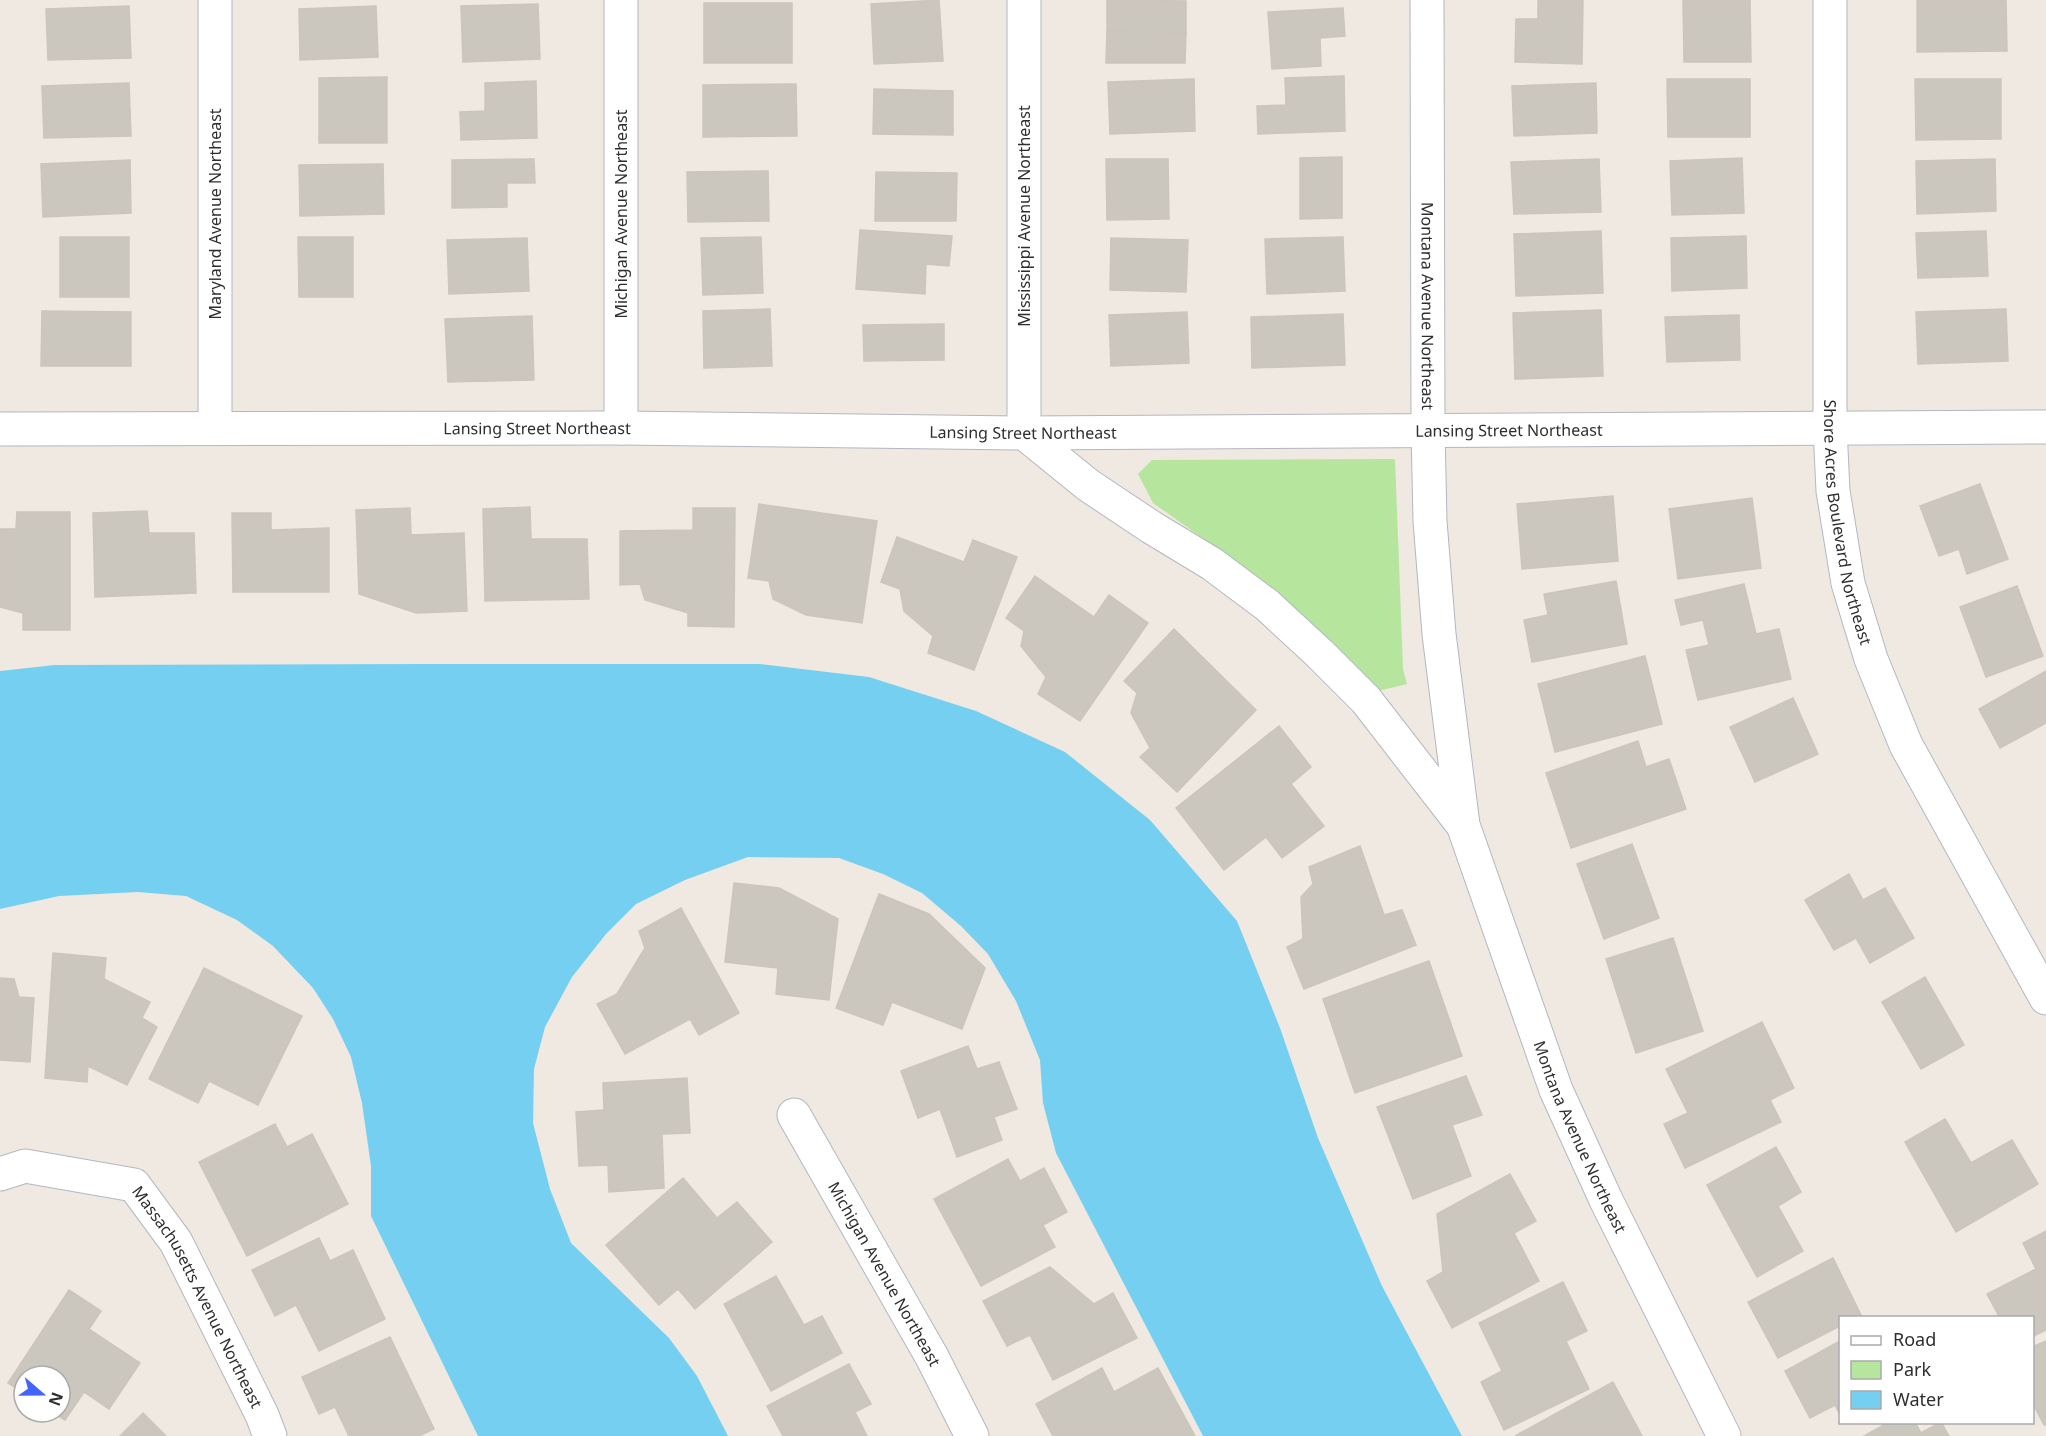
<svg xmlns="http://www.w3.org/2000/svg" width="2046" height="1436" font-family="'Noto Sans',sans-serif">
<rect width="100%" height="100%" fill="#efe9e1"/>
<path fill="#b6e59e" d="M1395 459 1403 669 1407 684 1378 691 1269 585 1153 503 1138 474 1152 460Z"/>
<path fill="#75cff0" d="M431 664H759L869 677 976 711 1065 752 1150 820 1237 921 1280 1028 1318 1138 1382 1286 1462 1436H1203L1056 1153 1043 1103 1040 1060 1016 1001 988 954 961 926 922 893 883 874 839 858 748 857 685 880 636 904 606 934 572 977 545 1027 534 1069 533 1123 550 1189 571 1243 669 1338 697 1376 728 1436H478L371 1216V1166L362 1103 351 1057 333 1019 313 988 273 946 237 920 186 896 138 892 59 896 0 909V671L55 665Z"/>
<g fill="#cbc7bf" stroke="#cbc5ba" stroke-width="1.5">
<path d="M939 0 943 61 874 64 871 4Z"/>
<path d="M1107 0 1186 1V33L1107 31Z"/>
<path d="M1538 0H1583L1582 64 1515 62 1516 19H1538Z"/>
<path d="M1683 0H1750L1751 62H1684Z"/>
<path d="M1917 0H2006L2007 51 1917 52Z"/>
<rect x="704" y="3" width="88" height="60"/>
<path d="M538 4 540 59 463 62 461 6Z"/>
<path d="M129 6 131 58 48 60 46 9Z"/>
<path d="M376 6 378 57 300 60 299 9Z"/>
<path d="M1343 8 1345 36 1320 38 1321 66 1272 69 1268 12Z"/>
<path d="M1107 31 1186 33 1185 63H1106Z"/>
<path d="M1344 76 1345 131 1258 134 1257 106 1286 105 1285 78Z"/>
<path d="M387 77V143H319V78Z"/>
<path d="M1194 79 1195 131 1110 134 1108 82Z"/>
<path d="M1667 79H1750V137H1668Z"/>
<path d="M1915 79H2001V139L1916 140Z"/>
<path d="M536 81 537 138 461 140 460 112 485 111V83Z"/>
<path d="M129 83 131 136 44 138 42 86Z"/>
<path d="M1596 83 1597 133 1514 136 1512 86Z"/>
<path d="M796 84 797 136 703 137V85Z"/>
<path d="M874 89 953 91V135L873 134Z"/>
<path d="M1342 157V218L1300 219V158Z"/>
<path d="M1742 158 1744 213 1672 215 1670 161Z"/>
<path d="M534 159 535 183H507V207L452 208V160Z"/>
<path d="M1106 159H1168L1169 219 1107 220Z"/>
<path d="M1599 159 1601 212 1514 214 1511 162Z"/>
<path d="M1995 159 1996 211 1917 214 1916 161Z"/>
<path d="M130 160 131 213 43 217 41 164Z"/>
<path d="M383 164 384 214 300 216 299 165Z"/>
<path d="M768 171 769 221 688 222 687 172Z"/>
<path d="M876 172 957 173 956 221H875Z"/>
<path d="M860 230 952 236 949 266 926 264 925 294 856 289Z"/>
<path d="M1601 231 1603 293 1516 296 1514 234Z"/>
<path d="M1986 231 1988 276 1918 278 1916 233Z"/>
<path d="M1746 236 1747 288 1672 291 1671 238Z"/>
<rect x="60" y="237" width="69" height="60"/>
<path d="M298 237H353V297H299Z"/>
<path d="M761 237 763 293 703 295 701 238Z"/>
<path d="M1343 237 1345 291 1267 294 1265 239Z"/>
<path d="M527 238 529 291 449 294 447 240Z"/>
<path d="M1111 238 1188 240 1186 292 1110 290Z"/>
<path d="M770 309 772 366 704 368 703 311Z"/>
<path d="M2006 309 2008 361 1918 364 1916 312Z"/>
<path d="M1601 310 1603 376 1515 379 1513 313Z"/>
<path d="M42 311 131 312V366H41Z"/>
<path d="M1187 312 1189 363 1111 366 1109 315Z"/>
<path d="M1343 314 1345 365 1252 368 1251 317Z"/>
<path d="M1739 315 1740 360 1667 362 1665 317Z"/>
<path d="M532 316 534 380 448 382 445 319Z"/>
<path d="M944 324V360L864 361 863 325Z"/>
<path d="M1980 484 2008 559 1967 574 1959 549 1939 556 1920 506Z"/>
<path d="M1613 496 1618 561 1522 569 1517 504Z"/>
<path d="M1752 498 1761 568 1678 579 1669 509Z"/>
<path d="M759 504 877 521 862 623 806 615 773 599 769 581 748 578Z"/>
<path d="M530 507 531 539H587L589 599 485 601 483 509Z"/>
<path d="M410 508 411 535 464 533 467 611 416 613 359 594 356 510Z"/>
<path d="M693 508H735L734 627 688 626V613L645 600 640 584 620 585V531L693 530Z"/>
<path d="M147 511 149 533H194L196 593 95 597 93 513Z"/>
<path d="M17 512H70V630H23V613L0 607V529H16Z"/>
<path d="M232 513H271V530L329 528V592H233Z"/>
<path d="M897 537 964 562 973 540 1017 557 974 670 928 653 933 636 904 611 900 589 881 582Z"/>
<path d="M1035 576 1094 617 1109 595 1148 623 1080 721 1038 694 1046 677 1021 646 1024 631 1006 618Z"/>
<path d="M1616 581 1627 644 1532 662 1524 620 1548 615 1544 594Z"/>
<path d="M1744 584 1756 634 1779 629 1791 679 1698 700 1686 650 1709 645 1703 620 1681 625 1675 600Z"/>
<path d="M2017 586 2043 656 1986 677 1960 607Z"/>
<path d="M1174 629 1256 710 1177 792 1140 757 1150 748 1131 713 1137 693 1124 681Z"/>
<path d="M1645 656 1662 724 1555 752 1538 684Z"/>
<path d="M2046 671V723L2000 748 1979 709Z"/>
<path d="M1793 698 1818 754 1755 782 1730 727Z"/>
<path d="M1279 726 1311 767 1291 784 1324 826 1282 858 1266 837 1224 870 1176 808Z"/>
<path d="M1638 741 1646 767 1669 759 1686 809 1571 848 1546 773Z"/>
<path d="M1632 844 1659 918 1604 939 1577 864Z"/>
<path d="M1360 846 1384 915 1402 910 1416 945 1304 989 1287 947 1303 939 1301 897 1313 884 1309 867Z"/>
<path d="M1849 874 1863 900 1885 888 1914 938 1870 963 1856 938 1834 950 1805 900Z"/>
<path d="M734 883 779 888 838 919 829 1000 776 994 778 968 725 962Z"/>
<path d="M879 894 929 914 985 968 962 1029 892 1002 883 1025 836 1008Z"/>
<path d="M681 908 739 1013 699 1035 690 1019 625 1054 597 1004 617 994 645 948 639 931Z"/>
<path d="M1673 938 1703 1031 1636 1053 1606 959Z"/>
<path d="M53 953 106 958 104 979 150 1002 142 1018 157 1027 127 1085 88 1066 87 1082 45 1078Z"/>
<path d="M1429 961 1462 1056 1355 1093 1323 999Z"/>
<path d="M204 968 302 1016 258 1105 209 1081 198 1103 149 1079Z"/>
<path d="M1925 977 1964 1045 1921 1069 1882 1002Z"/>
<path d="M0 978 14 979 19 997 34 998 30 1062 0 1060Z"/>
<path d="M1762 1022 1794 1088 1770 1100 1781 1122 1685 1168 1664 1124 1688 1113 1666 1069Z"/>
<path d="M968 1046 977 1069 999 1062 1017 1109 994 1117 1002 1140 957 1157 940 1109 918 1118 901 1071Z"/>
<path d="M1466 1076 1482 1115 1452 1125 1471 1176 1413 1199 1377 1107Z"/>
<path d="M687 1078 690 1133 662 1134 664 1188 609 1192 608 1165 579 1166 576 1112 604 1110 603 1083Z"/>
<path d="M1945 1119 1971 1163 2012 1140 2038 1184 1956 1232 1905 1142Z"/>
<path d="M275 1124 287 1147 312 1134 348 1204 247 1256 199 1162Z"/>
<path d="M1776 1147 1801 1192 1778 1206 1803 1251 1757 1277 1707 1185Z"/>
<path d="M1008 1159 1020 1181 1044 1168 1067 1212 1043 1225 1055 1247 981 1286 934 1199Z"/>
<path d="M1510 1174 1536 1221 1514 1233 1539 1281 1452 1328 1427 1281 1443 1272 1437 1214Z"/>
<path d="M683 1178 717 1218 737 1202 772 1242 695 1309 678 1289 659 1305 606 1245Z"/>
<path d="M2046 1231V1330L2032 1337V1318H2000L1987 1294 2036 1269 2023 1243Z"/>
<path d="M319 1238 330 1261 353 1250 385 1319 319 1351 296 1305 275 1316 252 1270Z"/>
<path d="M1833 1258 1861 1315 1856 1318H1840V1326L1778 1358 1748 1302Z"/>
<path d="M1050 1267 1094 1304 1113 1293 1137 1338 1053 1380 1030 1335 1007 1346 983 1301Z"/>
<path d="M776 1276 804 1325 822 1316 842 1353 771 1391 724 1304Z"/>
<path d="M1563 1282 1587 1331 1566 1341 1589 1389 1504 1430 1481 1382 1502 1371 1479 1323Z"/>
<path d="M69 1290 101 1311 89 1329 140 1363 109 1409 84 1392 65 1420 52 1412H60V1376H24V1393L8 1383Z"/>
<path d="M390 1337 434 1429 419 1436H349L335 1407 319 1414 302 1377Z"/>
<path d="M1840 1341V1415L1835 1405 1810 1418 1785 1371Z"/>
<path d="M2046 1341V1425H2044L2032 1402V1347Z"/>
<path d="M849 1364 871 1404 855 1412 867 1436H783L767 1406Z"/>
<path d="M1102 1368 1114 1392 1158 1368 1195 1436H1053L1036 1404Z"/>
<path d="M1613 1382 1642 1436H1515Z"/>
<path d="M143 1413 166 1436H120Z"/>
<path d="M1889 1422H1915L1921 1433 1941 1422 1949 1436H1864Z"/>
</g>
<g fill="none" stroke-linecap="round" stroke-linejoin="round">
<g stroke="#b4b7c1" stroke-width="35">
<g id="street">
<path d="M215 0V428"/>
<path d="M621 0V428"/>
<path d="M1024 0V433L1088 485 1151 527 1212 564 1267 605 1320 654 1366 700 1462 824"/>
<path id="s1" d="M1427 0 1428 430 1430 521 1439 634 1463 825 1556 1090 1606 1200 1724 1436"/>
<path id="s2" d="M1830 0V428L1833 491 1848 583 1871 659 1906 745 2046 998"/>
<path id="s3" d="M0 429 621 428 1024 433 2046 427"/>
<path id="s4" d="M794 1115 932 1357 972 1436"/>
<path id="s5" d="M0 1174 25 1166 134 1185 176 1242 262 1415 270 1436"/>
</g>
</g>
<use href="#street" stroke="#fff" stroke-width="33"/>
</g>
<g text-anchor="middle" stroke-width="4.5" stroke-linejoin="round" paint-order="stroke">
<g font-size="16" fill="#2e2e2e" stroke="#fff">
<text transform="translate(215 214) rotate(-90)" y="6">Maryland Avenue Northeast</text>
<text transform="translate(621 214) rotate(-90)" y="6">Michigan Avenue Northeast</text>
<text transform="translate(1024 216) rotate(-90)" y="6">Mississippi Avenue Northeast</text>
<text dy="6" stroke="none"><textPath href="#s1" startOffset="306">Montana Avenue Northeast</textPath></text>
<text dy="6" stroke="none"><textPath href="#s3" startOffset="537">Lansing Street Northeast</textPath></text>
<text dy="6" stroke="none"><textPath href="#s3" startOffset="1509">Lansing Street Northeast</textPath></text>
<text dy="6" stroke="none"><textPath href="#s3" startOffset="1023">Lansing Street Northeast</textPath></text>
<text dy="6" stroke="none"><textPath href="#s2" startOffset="524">Shore Acres Boulevard Northeast</textPath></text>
<text dy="6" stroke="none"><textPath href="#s1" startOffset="1160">Montana Avenue Northeast</textPath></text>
<text dy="6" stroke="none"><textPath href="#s4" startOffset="183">Michigan Avenue Northeast</textPath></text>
<text dy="6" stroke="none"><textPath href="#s5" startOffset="266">Massachusetts Avenue Northeast</textPath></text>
</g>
</g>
<rect x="1839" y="1316" width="195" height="108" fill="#ffffff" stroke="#ababab" stroke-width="1.5"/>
<rect x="1851" y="1336" width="30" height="9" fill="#ffffff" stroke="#ababab" stroke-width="1.5"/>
<text x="1893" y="1346" font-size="18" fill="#2e2e2e">Road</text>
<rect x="1851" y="1361" width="30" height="18" fill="#b6e59e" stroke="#ababab" stroke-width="1.5"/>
<text x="1893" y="1376" font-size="18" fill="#2e2e2e">Park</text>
<rect x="1851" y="1391" width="30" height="18" fill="#75cff0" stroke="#ababab" stroke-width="1.5"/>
<text x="1893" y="1406" font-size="18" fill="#2e2e2e">Water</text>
<g transform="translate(42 1394) rotate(110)"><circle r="28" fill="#ffffff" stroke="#ababab" stroke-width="1.5"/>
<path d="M0-4.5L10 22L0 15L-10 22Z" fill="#4264fb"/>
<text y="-9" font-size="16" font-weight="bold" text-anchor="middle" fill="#2e2e2e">N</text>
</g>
</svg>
